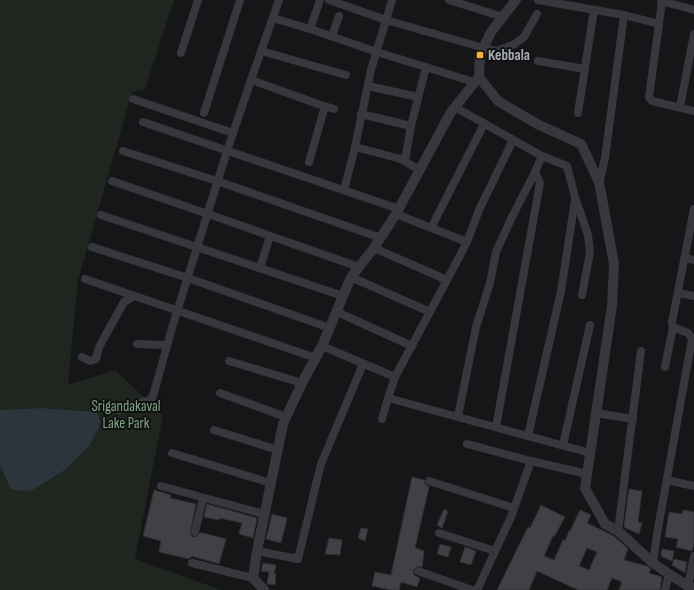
<svg xmlns="http://www.w3.org/2000/svg" width="694" height="590" font-family="'Sofia Sans Condensed',sans-serif">
<rect width="100%" height="100%" fill="#161618"/>
<path fill="#1e261f" d="M0 0H174L145 89 132 92 78 280 68 385 115 370 163 415 135 559 221 590H0V465L10 488 31 491 65 470 90 445 101 422 97 412 41 408 0 410Z"/>
<path fill="#2c353c" d="M41 408 97 412 101 422 90 445 65 470 31 491 14 490 10 488 0 465V410Z"/>
<g fill="#404145" stroke="#303034" fill-rule="evenodd">
<path d="M412 477 424 480 425 484 429 487 415 548 424 551 422 567 417 566 413 570 414 575 420 578 417 587 401 582 399 590H391L372 586 375 572 391 575Z"/>
<path d="M629 489 642 491 638 522 642 523 639 534 624 527Z"/>
<path d="M154 490 171 495 170 498 196 504 190 534 193 537H196L200 533H203L226 539 219 564 192 556 189 559 159 552 161 541 143 536Z"/>
<path d="M207 504 257 518 253 538 239 534 242 523 220 518 219 520 204 517Z"/>
<path d="M541 505 565 517 554 537 553 536 544 556 554 560 563 540 565 541 569 531H570L580 510 591 515 587 523 614 536 628 549 624 560 647 566 651 569 649 573 662 577 660 590H619L622 582 612 578 607 590H578L537 571 529 590H497L528 527 530 528ZM587 548 597 552 589 570 579 566Z"/>
<path d="M444 509 448 511 442 528 437 525Z"/>
<path d="M683 510 694 512V544L692 551 676 547 678 539 665 537 669 512 682 514Z"/>
<path d="M272 514 287 518 281 543 266 539Z"/>
<path d="M361 528 368 529 365 541 358 538Z"/>
<path d="M329 538 342 540 340 555 325 554Z"/>
<path d="M440 544 451 547 448 557 437 554Z"/>
<path d="M465 547 476 551 471 565 460 562Z"/>
<path d="M662 549 674 551 672 561 661 556Z"/>
<path d="M674 559 687 562 685 573 672 565Z"/>
<path d="M263 563 276 565 274 574H276L275 585 267 584 269 572 261 571Z"/>
</g>
<g fill="none" stroke-linecap="round" stroke-linejoin="round">
<g stroke="#37383d" stroke-width="8">
<path d="M279 0 251 80 318 104 334 109"/>
<path d="M329 0 386 20 484 48 497 51 513 45 524 37 537 14"/>
<path d="M449 0 503 17"/>
<path d="M538 0 624 15 659 24 649 97 652 101 694 111"/>
<path d="M661 1 694 10"/>
<path d="M273 18 310 29 320 0"/>
<path d="M659 24 662 0"/>
<path d="M310 29 377 52 474 82"/>
<path d="M332 36 339 16"/>
<path d="M261 51 346 75"/>
<path d="M181 53 198 0"/>
<path d="M538 61 585 69"/>
<path d="M368 86 418 97"/>
<path d="M133 99 233 133"/>
<path d="M455 107 542 156"/>
<path d="M680 107 694 34"/>
<path d="M204 113 240 0"/>
<path d="M578 113 594 10"/>
<path d="M361 114 411 126 426 67"/>
<path d="M143 122 399 209"/>
<path d="M355 147 401 159 419 170"/>
<path d="M123 151 217 181 381 238"/>
<path d="M405 160 411 126"/>
<path d="M309 162 325 106"/>
<path d="M112 181 208 214 359 267"/>
<path d="M599 184 605 158 624 15"/>
<path d="M344 190 355 147 371 70 392 0"/>
<path d="M396 214 467 242 479 210 513 140"/>
<path d="M101 215 343 296"/>
<path d="M431 228 484 124"/>
<path d="M92 247 188 278 330 328"/>
<path d="M374 248 447 280 467 242"/>
<path d="M685 258 694 260"/>
<path d="M260 268 270 236"/>
<path d="M351 277 430 312"/>
<path d="M85 279 316 358"/>
<path d="M678 293 694 296"/>
<path d="M337 312 412 346"/>
<path d="M137 344 167 345"/>
<path d="M322 346 395 377 388 398 590 453"/>
<path d="M82 357 90 361 96 359 99 347 124 302 134 296"/>
<path d="M229 361 302 383"/>
<path d="M665 367 673 327"/>
<path d="M395 377 447 280"/>
<path d="M220 393 286 417"/>
<path d="M120 410 132 405 150 400 153 396 172 328 227 151 251 80"/>
<path d="M596 413 633 419"/>
<path d="M458 416 476 327 490 283 496 252 511 219 535 172"/>
<path d="M382 419 388 398"/>
<path d="M496 427 540 183 535 172 542 156 567 166 575 197 588 235 590 252 582 295"/>
<path d="M214 430 278 450"/>
<path d="M528 436 561 291 575 200"/>
<path d="M467 444 531 461 511 517 477 590"/>
<path d="M563 445 590 325"/>
<path d="M172 453 271 483"/>
<path d="M531 461 587 474"/>
<path d="M667 480 694 486"/>
<path d="M429 481 514 508"/>
<path d="M161 486 264 514"/>
<path d="M618 531 641 351"/>
<path d="M195 532 203 498"/>
<path d="M439 533 495 551"/>
<path d="M257 551 298 559 321 464 363 364"/>
<path d="M192 563 253 578"/>
<path d="M653 563 657 534 692 339 688 333 673 327 672 322 694 209"/>
<path d="M418 571 472 590"/>
<path d="M688 586 694 556"/>
<path d="M665 590 669 574"/>
</g>
<g stroke="#37383d" stroke-width="10">
<path d="M516 0 491 32 480 55 479 77 498 101 537 124 581 144 599 182 614 264 612 306 585 488 605 524 618 531 653 563 669 574 688 586 694 588"/>
<path d="M264 590 253 578 257 551 283 424 302 383 322 346 351 277 374 248 396 214 451 112 479 77"/>
</g>
</g>
<rect fill="#f2b134" stroke="#111113" stroke-width="1.5" x="476" y="51" width="8" height="8" rx="2"/>
<g text-anchor="middle" stroke-width="4" stroke-linejoin="round" paint-order="stroke">
<g font-size="15" font-weight="bold" fill="#a8adb8" stroke="#111113" text-anchor="start">
<text x="488" y="60">Kebbala</text>
</g>
<g font-size="15" fill="#7fa381" stroke="#111113">
<text x="126" y="411">Srigandakaval<tspan x="126" dy="17">Lake Park</tspan></text>
</g>
</g>
</svg>
